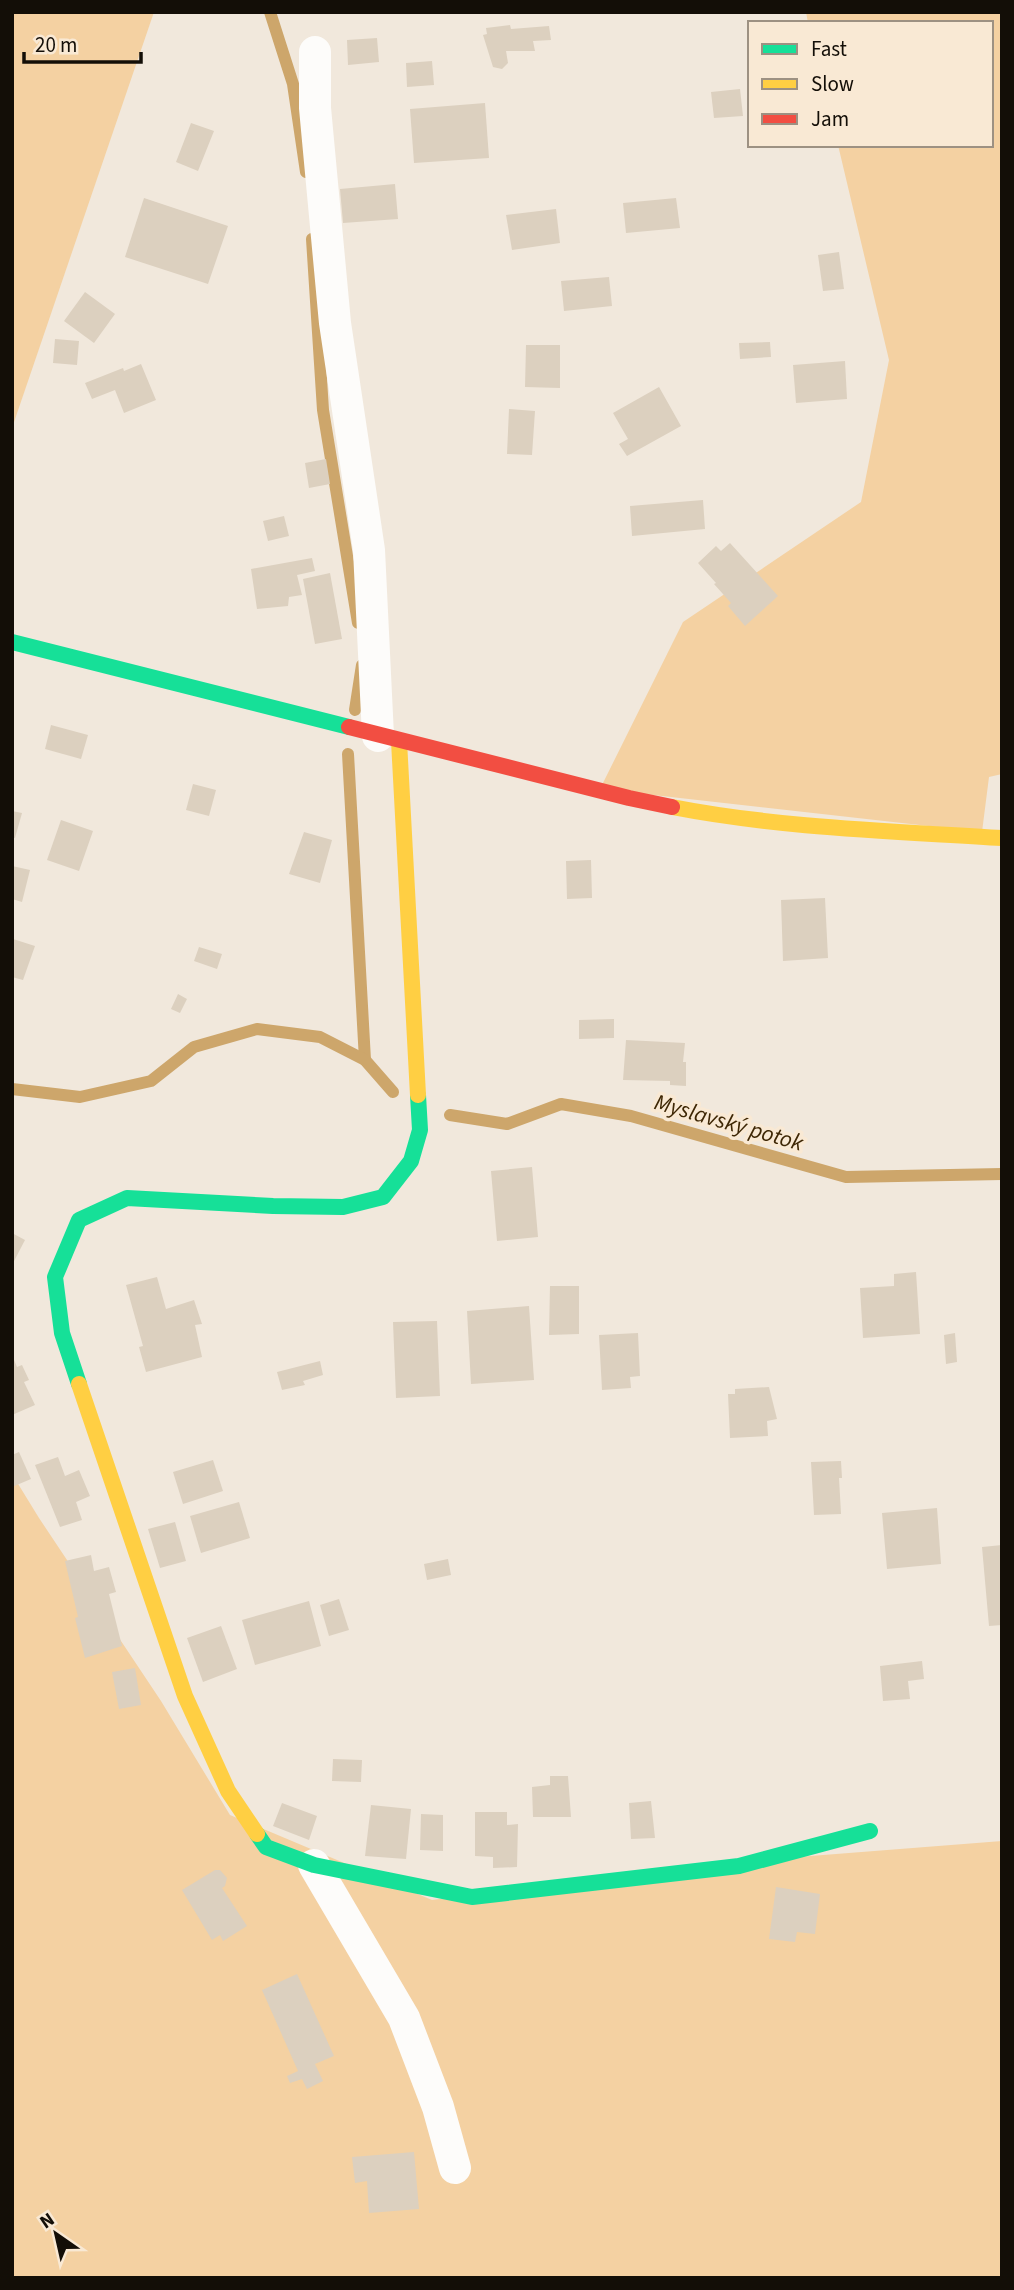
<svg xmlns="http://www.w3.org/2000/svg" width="1014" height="2290" font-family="'Source Sans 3',sans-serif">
<rect width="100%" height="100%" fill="#f1e8dc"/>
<g fill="#f4d1a2">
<path d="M12 12H154L12 428Z"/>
<path d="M806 12H1002V774L989 777 982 832 600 789 683 622 861 502 889 360 838 145H991V23H808Z"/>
<path d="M12 1474 39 1518 161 1701 230 1815 432 1900 785 1858 1002 1841V2278H12Z"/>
</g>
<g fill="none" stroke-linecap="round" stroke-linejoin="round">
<g stroke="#cda66b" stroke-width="12">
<path d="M270 12 293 84 306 172"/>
<path d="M312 239 323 410 358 623"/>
<path d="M355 710 362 665"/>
<path d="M348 754 365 1060"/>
<path d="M12 1089 80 1097 151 1081 194 1047 257 1029 320 1037 365 1060 393 1092"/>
<path d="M450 1115 507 1124 561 1104 631 1116 846 1177 1002 1174"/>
</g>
</g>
<g fill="#dcd0bf">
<path d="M510 25 511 29 549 26 551 40 533 41 535 51H506L508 63 502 69 493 67 483 35 487 34 486 28Z"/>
<path d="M377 38 379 62 348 65 347 40Z"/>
<path d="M432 61 434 85 407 87 406 63Z"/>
<path d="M740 89 743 116 714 118 711 92Z"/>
<path d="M485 103 489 158 414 163 410 109Z"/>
<path d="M191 123 214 131 198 171 176 162Z"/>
<path d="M395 184 398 219 343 223 340 189Z"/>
<path d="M144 198 228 226 208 284 125 257Z"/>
<path d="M676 198 680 228 626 233 623 203Z"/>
<path d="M556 209 560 243 512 250 506 215Z"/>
<path d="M839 252 844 289 823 291 818 255Z"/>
<path d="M609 277 612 306 564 311 561 281Z"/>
<path d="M85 292 115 314 94 343 64 321Z"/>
<path d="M55 339 79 341 77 365 53 363Z"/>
<path d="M770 342 771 357 740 359 739 343Z"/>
<path d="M526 345H560V388L525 387Z"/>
<path d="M845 361 847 399 796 403 793 365Z"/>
<path d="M141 364 156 400 124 413 115 390 92 399 85 383 123 368 124 371Z"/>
<path d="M659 387 681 426 627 456 619 444 628 439 613 413Z"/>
<path d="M509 409 535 411 532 455 507 454Z"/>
<path d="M326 459 330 484 309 488 305 463Z"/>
<path d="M703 500 705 529 632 536 630 506Z"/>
<path d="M284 516 289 536 268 541 263 521Z"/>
<path d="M730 543 778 596 745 626 728 606 731 603 714 584 716 583 698 563 716 546 721 551Z"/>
<path d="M312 558 315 571 297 575 302 595 289 597 288 606 257 609 251 569Z"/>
<path d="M330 573 342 639 315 644 303 579Z"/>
<path d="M51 725 88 735 81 759 45 749Z"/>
<path d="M193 784 216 790 209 816 186 810Z"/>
<path d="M12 811 22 813 15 838 12 837Z"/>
<path d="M61 820 93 831 79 871 47 860Z"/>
<path d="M304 832 332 840 320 883 289 874Z"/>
<path d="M591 860 592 898 567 899 566 861Z"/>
<path d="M12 866 30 870 22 902 12 899Z"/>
<path d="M825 898 828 958 783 961 781 900Z"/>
<path d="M13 939 35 946 23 980 12 977Z"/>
<path d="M199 947 222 954 217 969 194 961Z"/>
<path d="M178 994 187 999 180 1013 171 1009Z"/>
<path d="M614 1019V1038L579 1039V1020Z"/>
<path d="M626 1040 685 1043 683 1062H686V1086L670 1085V1081L623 1080Z"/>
<path d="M532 1167 538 1237 497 1241 491 1171Z"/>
<path d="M12 1233 25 1240 12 1265Z"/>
<path d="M916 1272 920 1334 863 1338 860 1288 894 1286V1274Z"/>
<path d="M157 1277 166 1309 194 1300 202 1324 195 1325 202 1357 146 1372 139 1347 143 1346 126 1285Z"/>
<path d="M550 1286H579V1334L549 1335Z"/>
<path d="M529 1306 534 1380 471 1384 467 1311Z"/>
<path d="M437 1321 440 1396 396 1398 393 1322Z"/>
<path d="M638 1333 640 1376 630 1377 631 1388 602 1390 599 1335Z"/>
<path d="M955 1333 957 1362 946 1364 944 1335Z"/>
<path d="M12 1355 17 1367 22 1365 29 1380 24 1382 35 1405 12 1415Z"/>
<path d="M320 1361 323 1375 303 1381 305 1385 282 1390 277 1372Z"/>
<path d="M769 1387 777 1419 767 1421 768 1436 730 1438 728 1394H735V1389Z"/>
<path d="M19 1452 31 1479 12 1487V1455Z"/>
<path d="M58 1457 65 1476 79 1470 90 1496 76 1502 82 1520 60 1527 35 1465Z"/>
<path d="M213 1460 223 1491 183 1504 173 1472Z"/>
<path d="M841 1461 842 1478H839L841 1514 814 1515 811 1462Z"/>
<path d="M239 1502 250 1538 201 1553 190 1516Z"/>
<path d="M937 1508 941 1564 887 1569 882 1513Z"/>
<path d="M175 1522 186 1561 160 1568 148 1529Z"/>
<path d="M1002 1545V1625L989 1626 982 1547Z"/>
<path d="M91 1555 94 1571 109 1567 116 1592 109 1594 122 1646 85 1658 75 1618 78 1617 65 1561Z"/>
<path d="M448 1559 451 1575 427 1580 424 1564Z"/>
<path d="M339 1599 349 1630 329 1636 320 1605Z"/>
<path d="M309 1601 321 1646 255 1665 242 1620Z"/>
<path d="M221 1626 237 1669 203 1682 187 1638Z"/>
<path d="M922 1661 924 1679 908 1681 910 1699 883 1701 880 1666Z"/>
<path d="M135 1668 141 1705 119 1709 112 1672Z"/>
<path d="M333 1759 362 1760 361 1782 332 1781Z"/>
<path d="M550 1776H568L571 1817H533L532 1787 550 1785Z"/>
<path d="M651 1801 655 1838 631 1839 629 1803Z"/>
<path d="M282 1803 317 1816 309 1840 273 1826Z"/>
<path d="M371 1805 411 1809 406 1859 365 1856Z"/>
<path d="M475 1812H507V1825L518 1824 517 1867 493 1868V1857L475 1856Z"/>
<path d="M421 1814 443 1815V1851L420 1850Z"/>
<path d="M215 1870H220L227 1878 225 1886 222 1888 247 1926 223 1941 220 1935 212 1940 182 1890Z"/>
<path d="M776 1887 820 1894 815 1934 797 1932 795 1942 769 1939Z"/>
<path d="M297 1974 334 2056 315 2064 323 2081 307 2089 302 2079 290 2083 287 2076 298 2071 262 1990Z"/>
<path d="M414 2152 419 2209 369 2213 367 2181 355 2183 352 2157Z"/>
</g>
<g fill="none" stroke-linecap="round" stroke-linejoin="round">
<g stroke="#fdfcfa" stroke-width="32">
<path d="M315 52V108L335 323 369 550 378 736"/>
<path d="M314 1865 404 2018 438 2107 455 2168"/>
</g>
<g stroke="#16e098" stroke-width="16">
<path d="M12 642 349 727"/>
<path d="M79 1384 62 1333 55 1277 79 1220 127 1198 273 1206 343 1207 383 1197 411 1161 420 1130 418 1095"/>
<path d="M257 1834 266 1847 314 1865 472 1897 739 1866 870 1831"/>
</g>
<g stroke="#ffcf43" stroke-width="16">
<path d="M399 741 418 1095"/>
<path d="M672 807C780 828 892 831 1002 838"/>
<path d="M79 1384 185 1696 228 1791 257 1834"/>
</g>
<path stroke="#f24e42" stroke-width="16" d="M349 727 629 798 672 807"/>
</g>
<g text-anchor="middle" stroke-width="7" stroke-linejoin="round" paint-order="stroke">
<g font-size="23" font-style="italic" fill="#3e2705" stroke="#f9e9d4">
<text transform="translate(729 1122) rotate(16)" y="8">Myslavský potok</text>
</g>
</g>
<rect width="1014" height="2290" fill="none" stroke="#130e07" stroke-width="28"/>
<rect x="748" y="21" width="245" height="126" fill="#f9e9d4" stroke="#9d9182" stroke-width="2"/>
<rect x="762" y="44" width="35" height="10" fill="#16e098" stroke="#9d9182" stroke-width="2"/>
<text x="811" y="56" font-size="21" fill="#130e07">Fast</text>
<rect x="762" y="79" width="35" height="10" fill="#ffcf43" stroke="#9d9182" stroke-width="2"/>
<text x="811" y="91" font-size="21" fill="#130e07">Slow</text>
<rect x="762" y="114" width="35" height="10" fill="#f24e42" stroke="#9d9182" stroke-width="2"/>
<text x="811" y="126" font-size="21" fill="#130e07">Jam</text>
<g transform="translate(56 2234) rotate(326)" stroke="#f9e9d4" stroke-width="5" paint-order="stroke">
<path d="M0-5L12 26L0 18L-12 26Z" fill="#130e07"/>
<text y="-10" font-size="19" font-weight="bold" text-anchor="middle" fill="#130e07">N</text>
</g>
<path d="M24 52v10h117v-10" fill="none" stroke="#130e07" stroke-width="3.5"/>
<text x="35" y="52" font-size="21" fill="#130e07" stroke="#f9e9d4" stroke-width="5" paint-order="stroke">20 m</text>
</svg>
